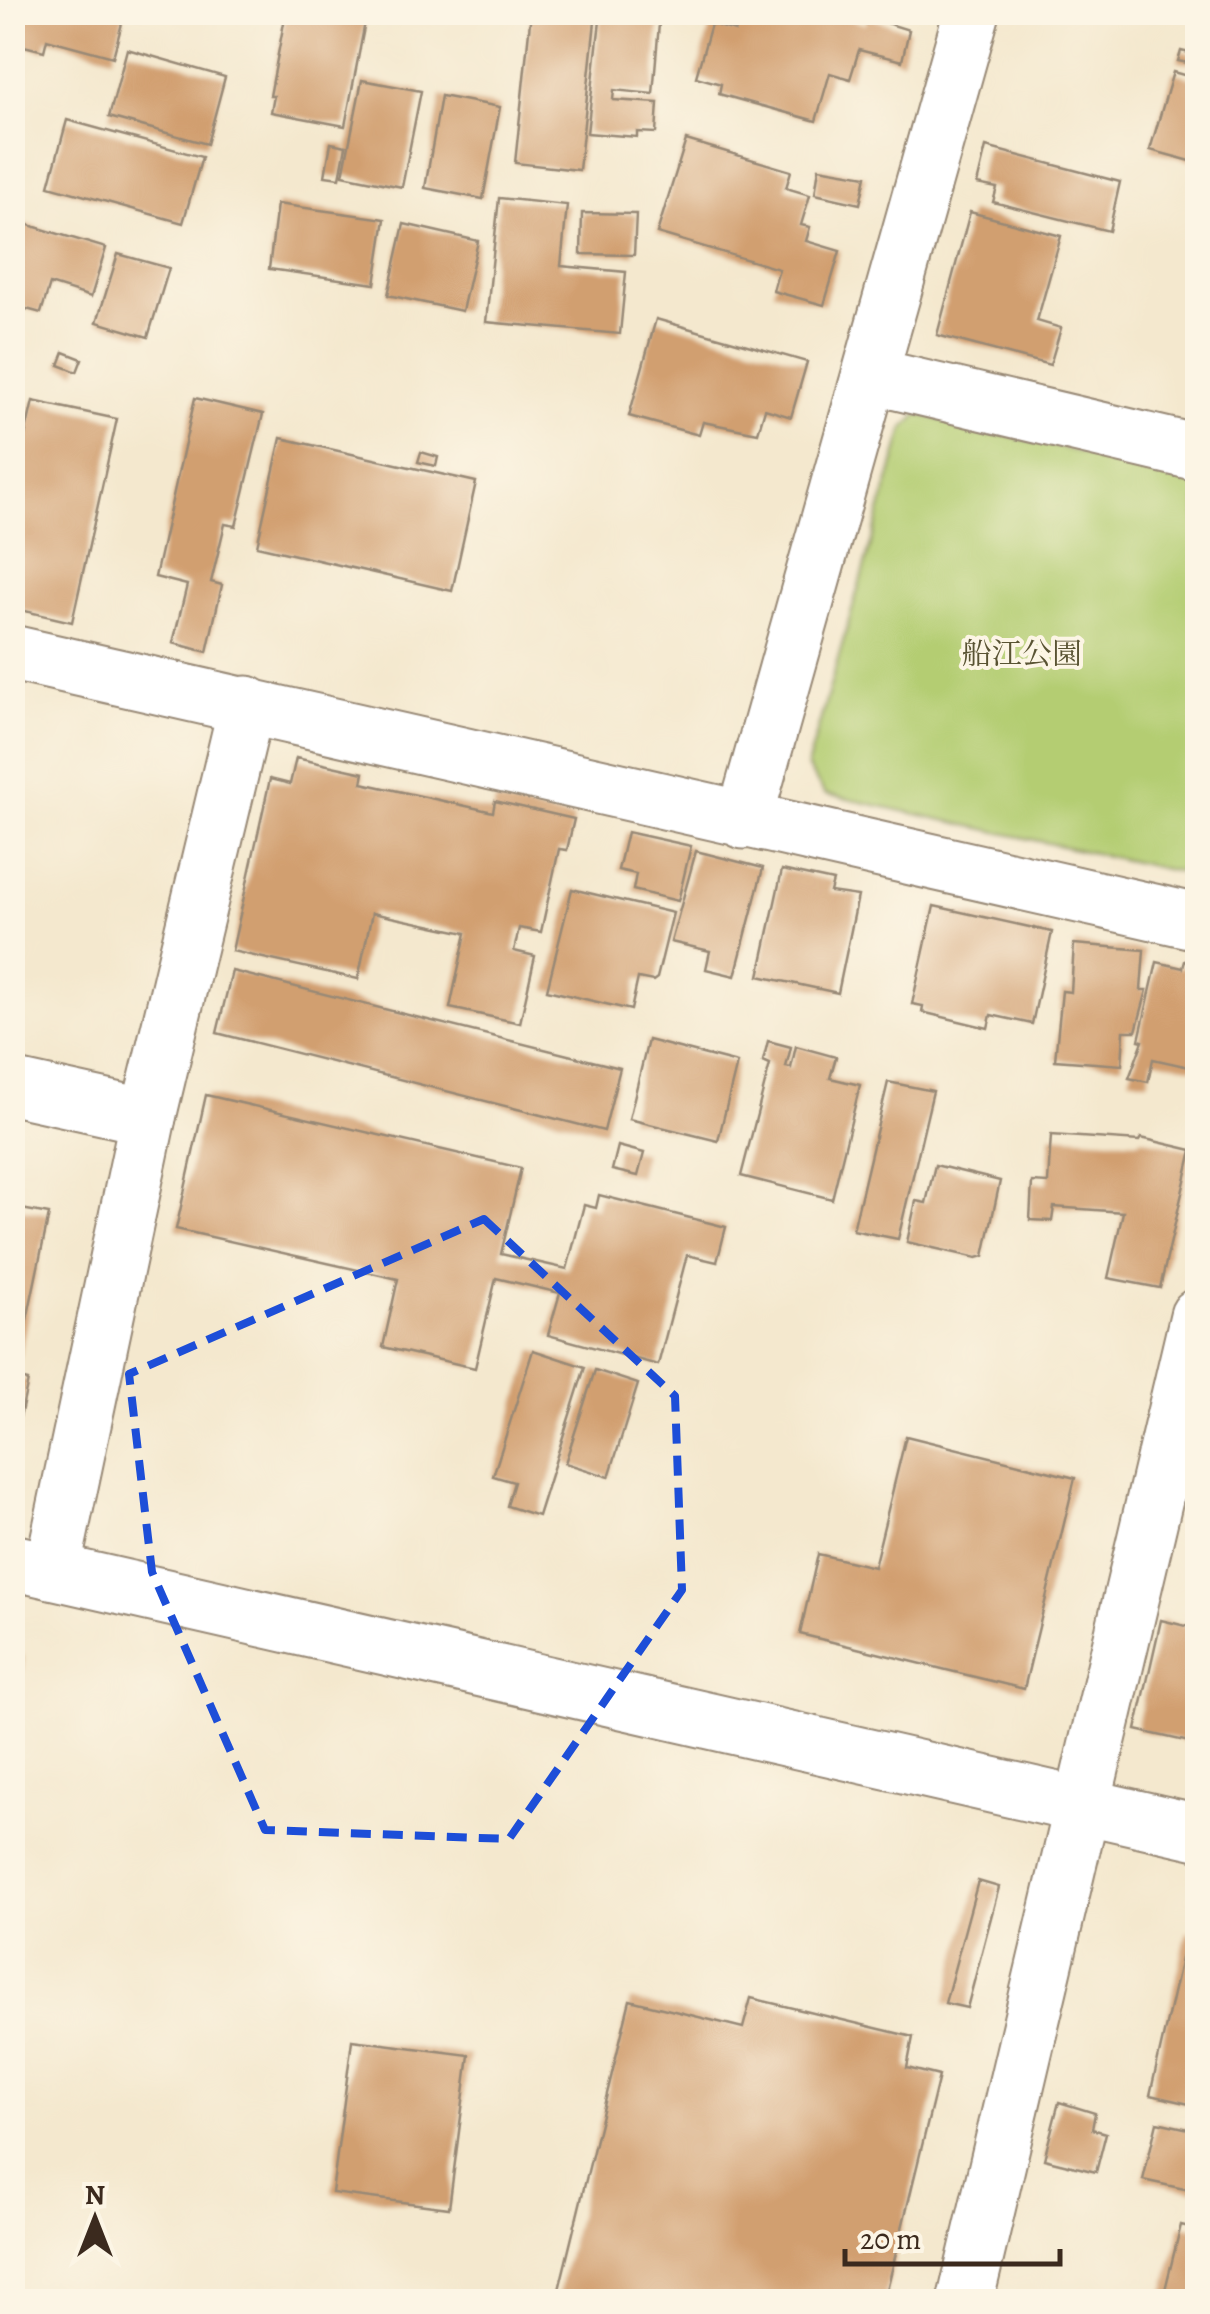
<svg xmlns="http://www.w3.org/2000/svg" width="1210" height="2314" font-family="Alegreya,'Noto Serif JP',serif">
<rect width="100%" height="100%" fill="#fcf5e5"/>
<filter id="ink" filterUnits="userSpaceOnUse"><feTurbulence type="fractalNoise" baseFrequency=".01" numOctaves="2"/><feDisplacementMap in="SourceGraphic" scale="20" xChannelSelector="R" yChannelSelector="G"/><feConvolveMatrix kernelMatrix="1 2 1 2 8 2 1 2 1" color-interpolation-filters="sRGB"/></filter>
<filter id="wash" filterUnits="userSpaceOnUse"><feTurbulence type="fractalNoise" baseFrequency=".0048" numOctaves="4" result="noise"/><feDisplacementMap in="SourceGraphic" scale="40" xChannelSelector="R" yChannelSelector="G"/><feGaussianBlur stdDeviation="2.25" result="paint"/><feColorMatrix in="noise" values="0 0 0 0 0 0 0 0 0 0 0 0 0 0 0 0 0 1.4 0 .05"/><feComposite in="paint" operator="in"/></filter>
<g filter="url(#wash)">
<rect width="100%" height="100%" fill="#f4e8ce"/>
<path fill="#b4cd72" stroke="#787c48" stroke-width="2.5" d="M918 414 1197 480V876L825 794 807 767 904 429Z"/>
<g id="blocks">
<g fill="#d19f70">
<path d="M18 12H125L113 57 47 39 44 51 12 43Z"/>
<path d="M286 12H367L345 126 271 112 274 96H270Z"/>
<path d="M531 12H596L579 170 515 163Z"/>
<path d="M601 12H660L653 94 614 90 613 100 658 103 656 133 637 132V137L587 133Z"/>
<path d="M740 12H843L845 18 866 24 867 17 909 30 902 61 859 50 850 79 830 73 816 121 719 94 721 84 696 77 711 24 735 31Z"/>
<path d="M127 49 225 77 207 144 109 117Z"/>
<path d="M1181 51 1198 55V65L1178 61Z"/>
<path d="M1173 72 1198 79V163L1150 150Z"/>
<path d="M362 80 421 91 402 187 343 175Z"/>
<path d="M441 96 500 107 483 199 425 188Z"/>
<path d="M67 120 202 157 183 223 49 186Z"/>
<path d="M686 140 791 171 786 188 810 195 801 225 810 227 806 241 840 251 824 305 773 291 779 269 657 233Z"/>
<path d="M331 143 346 146 340 178 325 176Z"/>
<path d="M986 147 1120 182 1109 231 993 202 997 188 977 184Z"/>
<path d="M819 168 866 176 860 204 815 194Z"/>
<path d="M499 198 567 205 561 266 626 272 620 334 486 322Z"/>
<path d="M277 204 385 219 375 284 269 269Z"/>
<path d="M970 212 1061 236 1037 321 1061 328 1050 365 937 335Z"/>
<path d="M582 213 636 214 634 255 581 254Z"/>
<path d="M12 220 106 248 91 297 50 284 41 313 12 305Z"/>
<path d="M404 224 478 241 462 311 388 295Z"/>
<path d="M118 254 169 268 148 337 97 322Z"/>
<path d="M656 319 807 362 791 417 765 409 758 433 703 422 699 435 629 416Z"/>
<path d="M64 352 82 359 77 372 59 365Z"/>
<path d="M195 398 263 414 236 526 225 524 211 582 222 585 207 652 173 643 187 585 155 577Z"/>
<path d="M33 401 117 419 72 622 12 608V492Z"/>
<path d="M281 438 476 482 452 591 257 546Z"/>
<path d="M421 452 438 457 436 466 418 462Z"/>
<path d="M296 758 364 773 362 783 493 812 495 801 574 819 567 850 559 849 541 932 519 928 514 951 535 956 520 1023 450 1008 466 933 372 913 358 979 232 951 270 779 290 784Z"/>
<path d="M627 832 691 846 678 901 633 890 636 874 618 870Z"/>
<path d="M696 851 763 868 735 976 706 969 710 951 671 942Z"/>
<path d="M782 870 833 881 830 892 858 896 838 993 759 976Z"/>
<path d="M572 889 673 913 657 978 653 981 638 978 631 1010 547 990Z"/>
<path d="M934 906 1052 932 1032 1024 991 1015 988 1028 922 1012 923 1006 912 1004Z"/>
<path d="M1074 944 1144 950 1141 990H1147L1136 1031H1124L1122 1065 1055 1060 1062 991 1071 992Z"/>
<path d="M1185 961 1198 964V1069L1153 1059 1148 1082 1129 1078 1143 1041 1139 1040 1157 962 1183 968Z"/>
<path d="M232 971 620 1068 604 1131 217 1033Z"/>
<path d="M648 1040 737 1063 718 1141 629 1119Z"/>
<path d="M768 1041 791 1047 786 1067 791 1068 796 1046 836 1057 830 1078 860 1085 832 1199 741 1176 770 1064 763 1061Z"/>
<path d="M888 1082 933 1091 898 1239 853 1230Z"/>
<path d="M206 1095 521 1168 501 1254 567 1269 584 1205 596 1208 599 1195 726 1227 717 1262 687 1255 658 1365 548 1335 560 1293 496 1278 475 1368 383 1347 398 1279 176 1229Z"/>
<path d="M1051 1135 1139 1141 1141 1138 1192 1150 1160 1288 1108 1278 1123 1212 1054 1207 1052 1221 1030 1220 1032 1182 1048 1183Z"/>
<path d="M618 1146 644 1153 638 1176 612 1170Z"/>
<path d="M935 1165 1000 1181 984 1256 977 1258 907 1242 916 1201 926 1203Z"/>
<path d="M12 1187 19 1188 16 1208 49 1214 15 1378 28 1381 20 1417 12 1416Z"/>
<path d="M533 1350 585 1367 538 1516 507 1506 514 1482 493 1476Z"/>
<path d="M595 1370 638 1384 609 1477 565 1463Z"/>
<path d="M906 1436 1075 1478 1024 1689 800 1634 818 1554 874 1567Z"/>
<path d="M1161 1620 1198 1629V1744L1136 1730Z"/>
<path d="M12 1655 24 1656 15 1743H12Z"/>
<path d="M978 1881 999 1887 967 2008 945 2003Z"/>
<path d="M1187 1932 1198 1935V2106L1150 2095Z"/>
<path d="M751 1998 913 2037 907 2068 939 2076 884 2302H556L630 2000 743 2028Z"/>
<path d="M352 2040 469 2055 449 2208 332 2193Z"/>
<path d="M1059 2102 1095 2113 1092 2129 1106 2133 1096 2172 1044 2159Z"/>
<path d="M1157 2122 1198 2131V2192L1143 2180Z"/>
<path d="M1181 2225 1198 2229V2302H1162Z"/>
</g>
</g>
</g>
<g filter="url(#ink)">
<use href="#blocks" fill-opacity="0" stroke="#988976" stroke-width="2.5"/>
<g fill="none" stroke-linecap="round" stroke-linejoin="round">
<g stroke="#988976" stroke-width="59">
<g id="street">
<path d="M872 376 1198 453"/>
<path d="M12 653 1198 922"/>
<path d="M744 821 972 12"/>
<path d="M12 1087 148 1117"/>
<path d="M52 1571 148 1117 247 704"/>
<path d="M965 2302 1198 1316"/>
</g>
</g>
<g stroke="#988976" stroke-width="59">
<path id="secondary" d="M12 1562 1198 1832"/>
</g>
<use href="#street" stroke="#fff" stroke-width="55"/>
<use href="#secondary" stroke="#fff" stroke-width="55"/>
</g>
</g>
<path fill="none" stroke="#1d4ed8" stroke-width="8" stroke-dasharray="20 12" stroke-linejoin="round" d="M484 1219 675 1396 682 1590 509 1839 265 1830 152 1572 129 1374Z"/>
<g text-anchor="middle" stroke-width="8" stroke-linejoin="round" paint-order="stroke">
<g font-size="30" fill="#595333" stroke="#fcf5e5">
<text x="1022" y="664">船江公園</text>
</g>
</g>
<rect width="1210" height="2314" fill="none" stroke="#fcf5e5" stroke-width="50"/>
<g transform="translate(95 2219)" stroke="#fcf5e5" stroke-width="8" paint-order="stroke">
<path d="M0-8L18 38L0 25L-18 38Z" fill="#3b2a1e"/>
<text y="-15" font-size="28" font-weight="bold" text-anchor="middle" fill="#3b2a1e">N</text>
</g>
<path d="M845 2249v15h215v-15" fill="none" stroke="#3b2a1e" stroke-width="5"/>
<text x="860" y="2249" font-size="30" fill="#3b2a1e" stroke="#fcf5e5" stroke-width="8" paint-order="stroke">20 m</text>
</svg>
